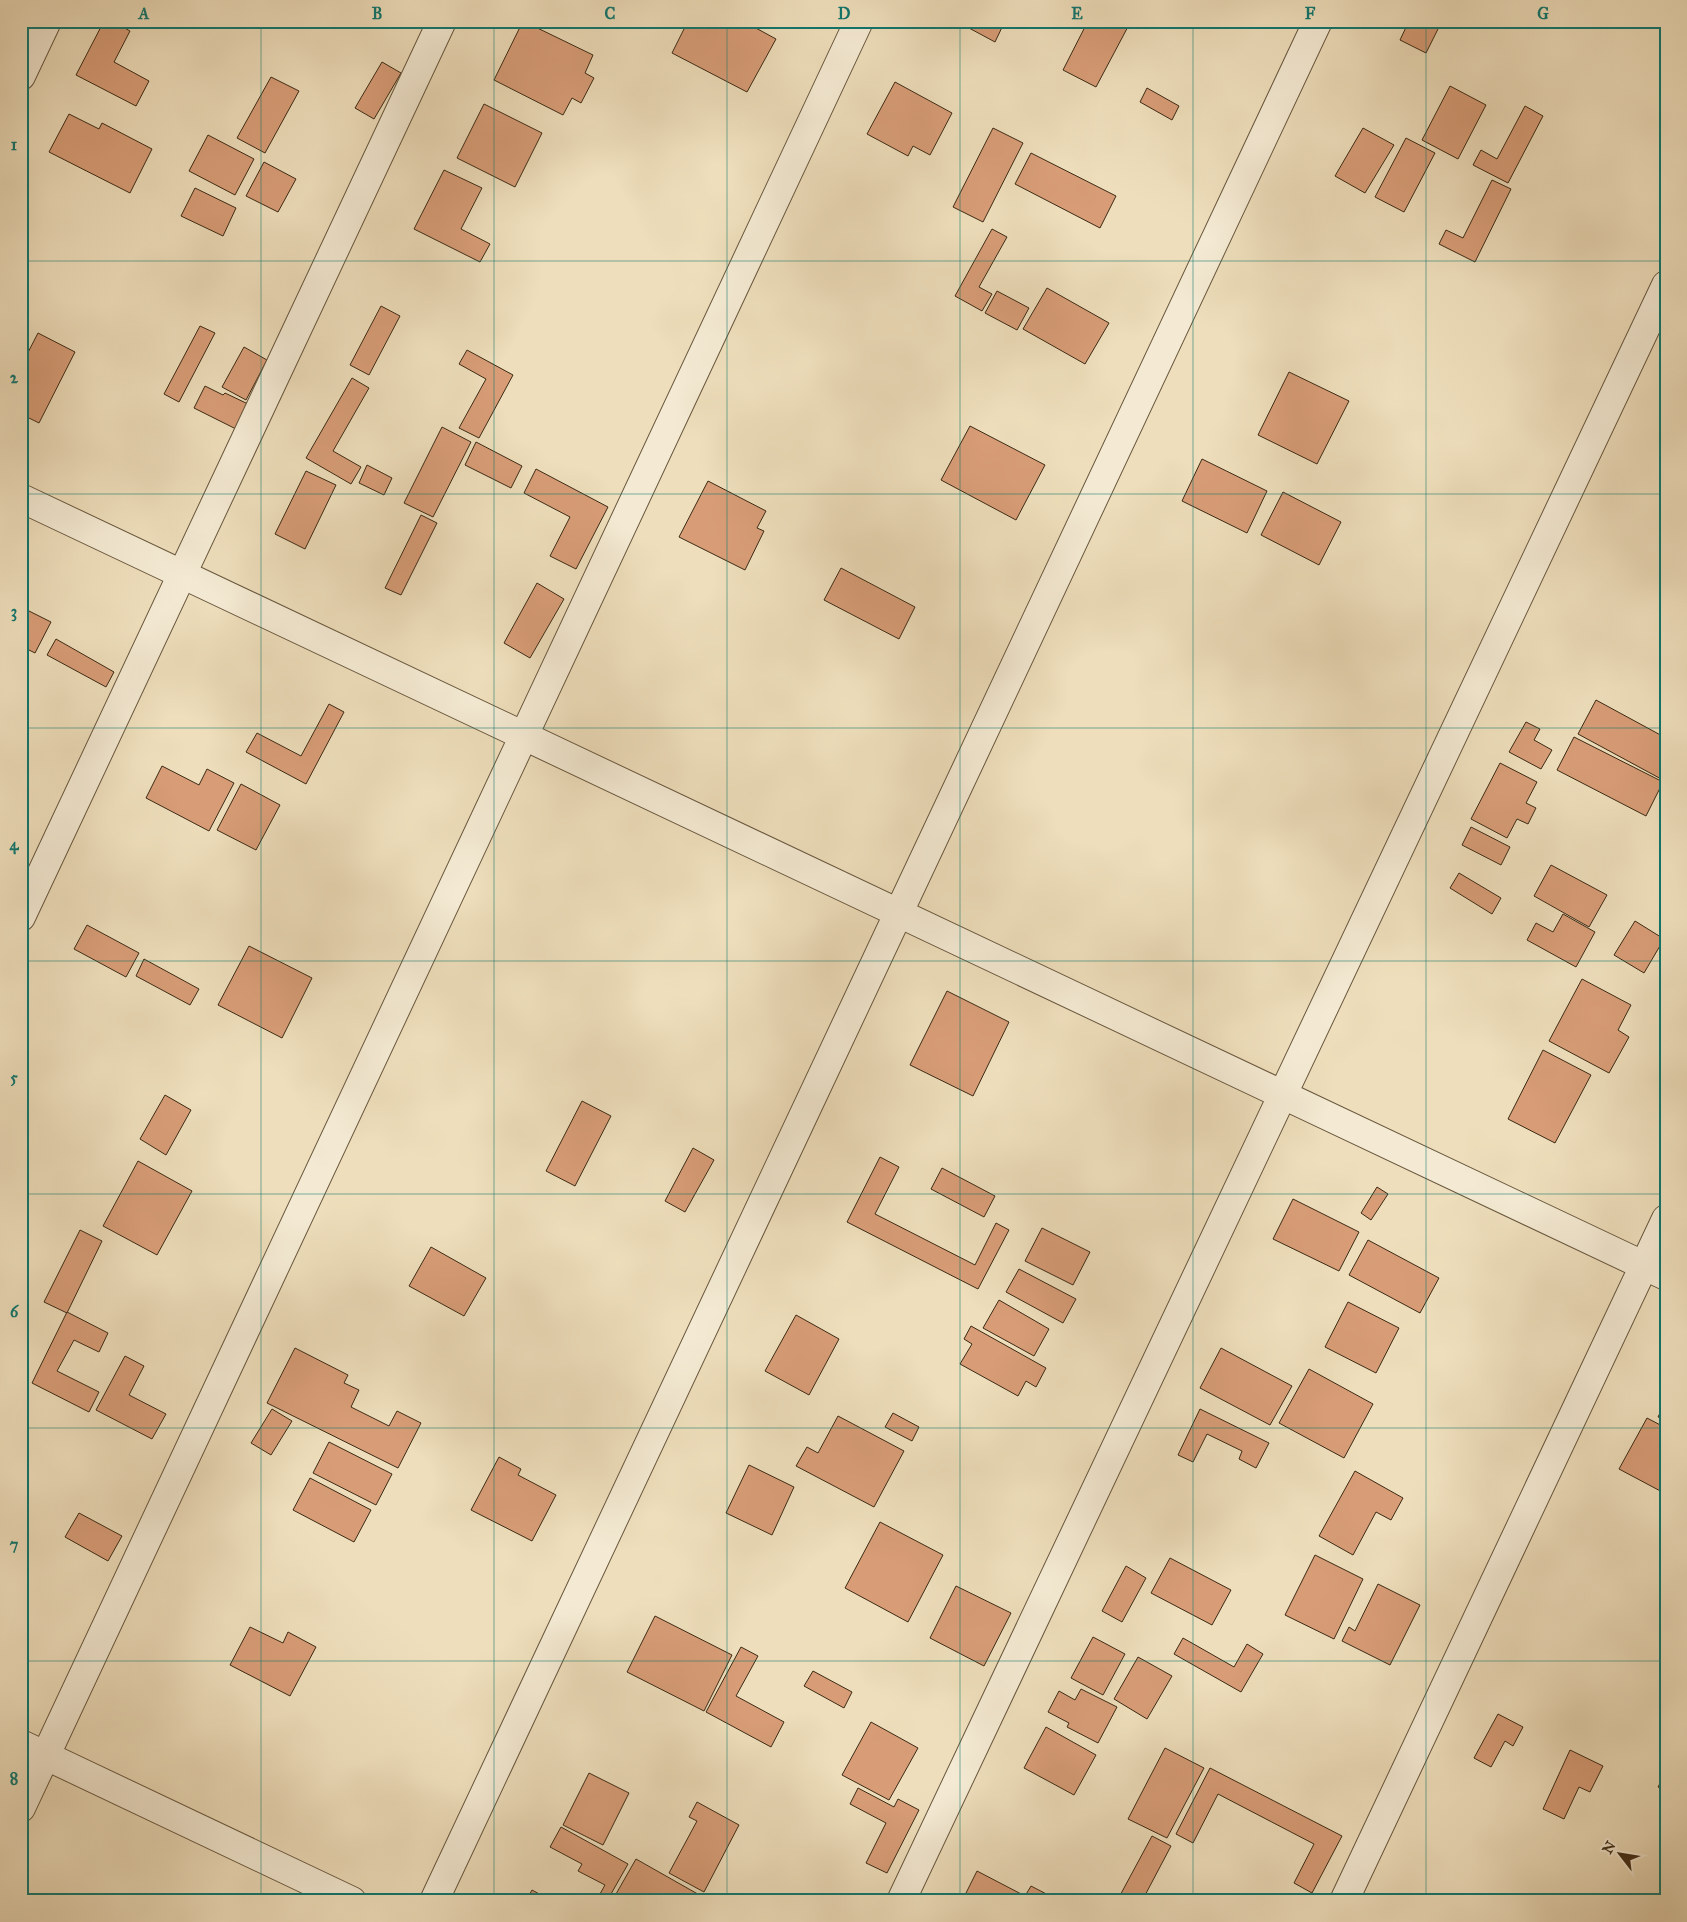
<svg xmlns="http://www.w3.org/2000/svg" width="1687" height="1922" font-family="'IM FELL Great Primer',serif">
<rect width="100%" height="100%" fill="#eedebb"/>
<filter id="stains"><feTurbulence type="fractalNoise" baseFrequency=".004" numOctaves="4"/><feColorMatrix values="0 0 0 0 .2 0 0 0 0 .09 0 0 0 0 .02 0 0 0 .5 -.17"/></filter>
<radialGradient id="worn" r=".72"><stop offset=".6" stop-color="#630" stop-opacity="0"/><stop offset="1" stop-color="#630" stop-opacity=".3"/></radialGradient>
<g fill="#d89d77" stroke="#3b2a15">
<path d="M104 21H112L130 31 114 62 149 81 136 106 76 75Z"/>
<path d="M161 21H176L173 27Z"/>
<path d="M523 21 593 55 585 73 594 78 581 103 572 98 563 115 494 80Z"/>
<path d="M688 21H743L776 39 747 92 672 53Z"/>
<path d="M956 21H1005L995 42Z"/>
<path d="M1088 21H1131L1096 87 1063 70Z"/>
<path d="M1409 21H1442L1426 53 1400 40Z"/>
<path d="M382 62 401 73 374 119 355 108Z"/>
<path d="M271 77 299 91 265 153 237 138Z"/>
<path d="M895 82 952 113 930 155 913 146 908 156 867 134Z"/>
<path d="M1450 86 1486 105 1458 159 1422 140Z"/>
<path d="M1147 88 1179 106 1172 120 1140 102Z"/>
<path d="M484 104 542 133 515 187 457 158Z"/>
<path d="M1525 106 1543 116 1508 183 1473 165 1481 150 1497 159Z"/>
<path d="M69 114 99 129 102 123 152 149 130 193 49 152Z"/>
<path d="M993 128 1023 143 983 222 953 207Z"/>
<path d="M1363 128 1394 145 1365 193 1335 176Z"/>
<path d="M208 135 254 159 235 195 189 171Z"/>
<path d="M1406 138 1435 153 1404 212 1375 197Z"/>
<path d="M1031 153 1116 196 1100 228 1015 184Z"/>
<path d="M264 162 296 179 278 212 246 196Z"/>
<path d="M444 170 482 188 461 229 490 244 480 262 414 229Z"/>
<path d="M1492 180 1511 189 1475 262 1439 244 1446 230 1463 238Z"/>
<path d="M195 188 236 208 223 236 181 216Z"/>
<path d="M992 229 1007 237 979 287 992 294 982 311 955 296Z"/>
<path d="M1047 288 1109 323 1085 364 1023 329Z"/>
<path d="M997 291 1029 308 1017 330 985 313Z"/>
<path d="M381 306 400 316 369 375 350 365Z"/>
<path d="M200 326 215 333 179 402 164 394Z"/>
<path d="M38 333 75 352 39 423 21 414V366Z"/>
<path d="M244 347 267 360 246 400 222 387Z"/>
<path d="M467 350 513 375 479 438 459 428 486 379 459 364Z"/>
<path d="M1289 372 1349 401 1317 464 1258 435Z"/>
<path d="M352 378 369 388 333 451 361 467 351 484 306 458Z"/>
<path d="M205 386 223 395 225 393 248 404 236 429 194 408Z"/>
<path d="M970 426 1045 465 1016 520 941 480Z"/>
<path d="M442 427 471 442 433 517 404 503Z"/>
<path d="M476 442 522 466 511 488 465 465Z"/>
<path d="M1202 459 1267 491 1247 533 1182 501Z"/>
<path d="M367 465 392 478 384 495 359 483Z"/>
<path d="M536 469 608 507 576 569 550 556 570 517 524 493Z"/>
<path d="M306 471 336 485 305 549 275 534Z"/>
<path d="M708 481 766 511 757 528 764 531 745 570 679 537Z"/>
<path d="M1283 492 1341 522 1319 565 1261 535Z"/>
<path d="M421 515 437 523 401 595 385 588Z"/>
<path d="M841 568 915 607 899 639 824 600Z"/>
<path d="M537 583 564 599 530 658 504 643Z"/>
<path d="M21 607 51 622 35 653 21 646Z"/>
<path d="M56 639 114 672 106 687 47 655Z"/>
<path d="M1596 700 1666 738V774L1663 780 1578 734Z"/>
<path d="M329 704 344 712 306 784 246 752 257 733 301 756Z"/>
<path d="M1526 722 1540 729 1534 740 1552 750 1541 769 1509 752Z"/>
<path d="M1574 737 1663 782 1646 816 1557 770Z"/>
<path d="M1500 763 1537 782 1526 803 1536 808 1528 824 1517 819 1507 838 1471 819Z"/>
<path d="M162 766 199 785 207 769 234 783 209 831 146 798Z"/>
<path d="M241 784 280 805 256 850 217 830Z"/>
<path d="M1471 827 1510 847 1501 865 1462 845Z"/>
<path d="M1551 865 1607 895 1589 927 1534 896Z"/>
<path d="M1459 873 1501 898 1492 914 1450 888Z"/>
<path d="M1563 914 1595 932 1576 967 1527 940 1536 923 1553 932Z"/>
<path d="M1635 921 1664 939 1644 973 1614 955Z"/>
<path d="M87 925 139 953 126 977 74 949Z"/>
<path d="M249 946 312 978 282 1038 218 1005Z"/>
<path d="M144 959 199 989 190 1005 136 976Z"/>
<path d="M1582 979 1631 1005 1618 1030 1629 1037 1609 1073 1549 1041Z"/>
<path d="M947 991 1009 1022 973 1096 910 1065Z"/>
<path d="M1543 1050 1591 1075 1555 1143 1508 1119Z"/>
<path d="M165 1095 191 1110 166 1155 140 1139Z"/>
<path d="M582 1101 611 1116 575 1186 546 1171Z"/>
<path d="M693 1148 714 1160 685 1212 665 1201Z"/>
<path d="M880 1157 899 1167 875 1214 975 1265 996 1223 1009 1230 978 1289 847 1222Z"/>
<path d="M138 1161 192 1191 157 1255 103 1226Z"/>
<path d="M942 1168 995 1196 984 1217 931 1189Z"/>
<path d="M1377 1187 1388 1194 1371 1220 1361 1213Z"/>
<path d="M1293 1199 1359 1232 1339 1271 1273 1239Z"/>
<path d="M1042 1228 1090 1252 1073 1285 1025 1261Z"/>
<path d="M80 1230 102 1241 67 1313 44 1302Z"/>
<path d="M1368 1240 1439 1278 1420 1313 1349 1275Z"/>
<path d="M431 1247 486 1278 464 1316 409 1286Z"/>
<path d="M1019 1269 1076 1299 1063 1323 1006 1292Z"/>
<path d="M999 1300 1049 1329 1034 1356 983 1328Z"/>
<path d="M1348 1302 1399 1328 1376 1373 1325 1347Z"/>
<path d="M67 1312 108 1333 99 1352 74 1340 57 1371 99 1392 89 1412 32 1383Z"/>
<path d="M796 1315 839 1339 809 1395 765 1371Z"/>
<path d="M971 1326 1046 1368 1036 1387 1026 1381 1018 1396 960 1364 972 1344 964 1339Z"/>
<path d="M295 1348 348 1375 344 1383 359 1390 351 1407 389 1426 397 1411 421 1423 398 1468 267 1403Z"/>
<path d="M1221 1348 1292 1386 1270 1425 1200 1388Z"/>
<path d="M125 1356 144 1366 129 1395 166 1414 152 1439 96 1410Z"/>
<path d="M1309 1369 1373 1404 1344 1458 1279 1423Z"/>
<path d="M1666 1401V1420L1658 1417Z"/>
<path d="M272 1409 292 1421 271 1455 251 1443Z"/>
<path d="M1200 1409 1269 1443 1256 1468 1239 1459 1242 1451 1207 1434 1193 1462 1178 1455Z"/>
<path d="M893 1413 919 1427 912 1441 885 1427Z"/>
<path d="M838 1416 904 1451 874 1507 796 1466 807 1447 818 1453Z"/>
<path d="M1647 1418 1666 1428V1494L1619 1469Z"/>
<path d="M329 1442 392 1474 376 1505 313 1473Z"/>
<path d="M499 1457 521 1469 518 1475 556 1495 532 1541 471 1510Z"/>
<path d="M749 1465 794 1487 772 1535 726 1513Z"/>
<path d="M1355 1471 1403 1498 1391 1520 1376 1512 1353 1555 1319 1536Z"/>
<path d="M310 1478 371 1510 354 1542 293 1510Z"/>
<path d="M79 1513 122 1536 108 1561 65 1537Z"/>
<path d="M880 1522 943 1555 908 1622 845 1588Z"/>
<path d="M1315 1555 1363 1579 1334 1639 1285 1615Z"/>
<path d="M1170 1558 1231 1590 1212 1625 1151 1593Z"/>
<path d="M1126 1566 1146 1578 1122 1622 1102 1611Z"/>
<path d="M1378 1584 1420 1605 1390 1665 1342 1641 1349 1627 1355 1631Z"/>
<path d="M956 1586 1011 1613 984 1666 930 1638Z"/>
<path d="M655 1616 732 1655 704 1711 627 1672Z"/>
<path d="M250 1627 283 1643 288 1632 316 1647 290 1696 230 1665Z"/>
<path d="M1093 1637 1125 1654 1103 1695 1071 1678Z"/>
<path d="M1183 1638 1234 1667 1247 1644 1263 1654 1241 1692 1174 1654Z"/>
<path d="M741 1647 758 1656 736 1696 784 1722 771 1747 706 1712Z"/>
<path d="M1138 1657 1172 1676 1147 1719 1114 1699Z"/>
<path d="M813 1671 852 1692 844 1708 804 1686Z"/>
<path d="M1081 1689 1117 1707 1098 1743 1067 1727 1069 1723 1048 1712 1059 1691 1075 1700Z"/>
<path d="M1498 1714 1523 1727 1513 1746 1505 1741 1491 1767 1474 1758Z"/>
<path d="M871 1722 918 1748 889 1800 842 1775Z"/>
<path d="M1046 1727 1096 1755 1074 1795 1024 1768Z"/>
<path d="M1165 1748 1204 1768 1167 1838 1128 1819Z"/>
<path d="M1570 1750 1603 1766 1590 1792 1579 1787 1564 1819 1543 1809Z"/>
<path d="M1210 1768 1342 1836 1312 1893 1294 1883 1314 1844 1218 1794 1193 1843 1176 1834Z"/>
<path d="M1666 1772V1791L1658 1787Z"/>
<path d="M589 1773 629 1793 603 1845 563 1825Z"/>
<path d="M858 1788 894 1807 898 1799 919 1810 887 1873 866 1863 886 1823 850 1804Z"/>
<path d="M697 1802 739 1825 704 1892 669 1873 697 1821 689 1817Z"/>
<path d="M561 1827 628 1864 607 1901H596L605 1885 578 1871 582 1864 550 1847Z"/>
<path d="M1152 1836 1171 1846 1142 1901H1117Z"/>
<path d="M636 1859 703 1897 701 1901H612Z"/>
<path d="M977 1871 1025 1896 1031 1886 1056 1899 1055 1901H962Z"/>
<path d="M532 1890 552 1901H526Z"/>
</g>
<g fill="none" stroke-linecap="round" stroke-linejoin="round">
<g stroke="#68573e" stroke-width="30">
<g id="minor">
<path d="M21 76 47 21"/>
<path d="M21 498 1666 1276"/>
<path d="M21 917 442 21"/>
<path d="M21 1744 352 1901"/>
<path d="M21 1808 859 21"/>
<path d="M434 1901 1318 21"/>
<path d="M901 1901 1666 285"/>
<path d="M1344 1901 1666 1219"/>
</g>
</g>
<use href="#minor" stroke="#f4ead3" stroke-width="28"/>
</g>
<path fill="none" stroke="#0f766e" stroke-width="1" stroke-opacity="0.55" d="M261 21V1901M494 21V1901M727 21V1901M960 21V1901M1193 21V1901M1426 21V1901M21 261H1666M21 494H1666M21 728H1666M21 961H1666M21 1194H1666M21 1428H1666M21 1661H1666"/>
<rect width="1687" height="1922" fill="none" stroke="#eedebb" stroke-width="55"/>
<g transform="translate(1620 1854) rotate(301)" stroke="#f4ead3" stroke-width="4" paint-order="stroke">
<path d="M0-4L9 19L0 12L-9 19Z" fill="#3b2a15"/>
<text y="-8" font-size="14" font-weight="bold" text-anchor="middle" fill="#3b2a15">N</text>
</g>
<rect x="28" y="28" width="1632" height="1866" fill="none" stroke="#0f766e" stroke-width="2"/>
<g font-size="16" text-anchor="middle" font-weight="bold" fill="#0f766e">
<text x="144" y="19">A</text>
<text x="377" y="19">B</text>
<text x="610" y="19">C</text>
<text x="844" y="19">D</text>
<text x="1077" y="19">E</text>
<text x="1310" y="19">F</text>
<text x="1543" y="19">G</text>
<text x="14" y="150">1</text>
<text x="14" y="383">2</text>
<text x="14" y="617">3</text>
<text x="14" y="850">4</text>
<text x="14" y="1083">5</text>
<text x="14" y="1317">6</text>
<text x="14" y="1550">7</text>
<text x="14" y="1784">8</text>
</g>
<rect width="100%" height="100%" filter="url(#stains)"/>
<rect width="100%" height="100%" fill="url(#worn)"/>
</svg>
